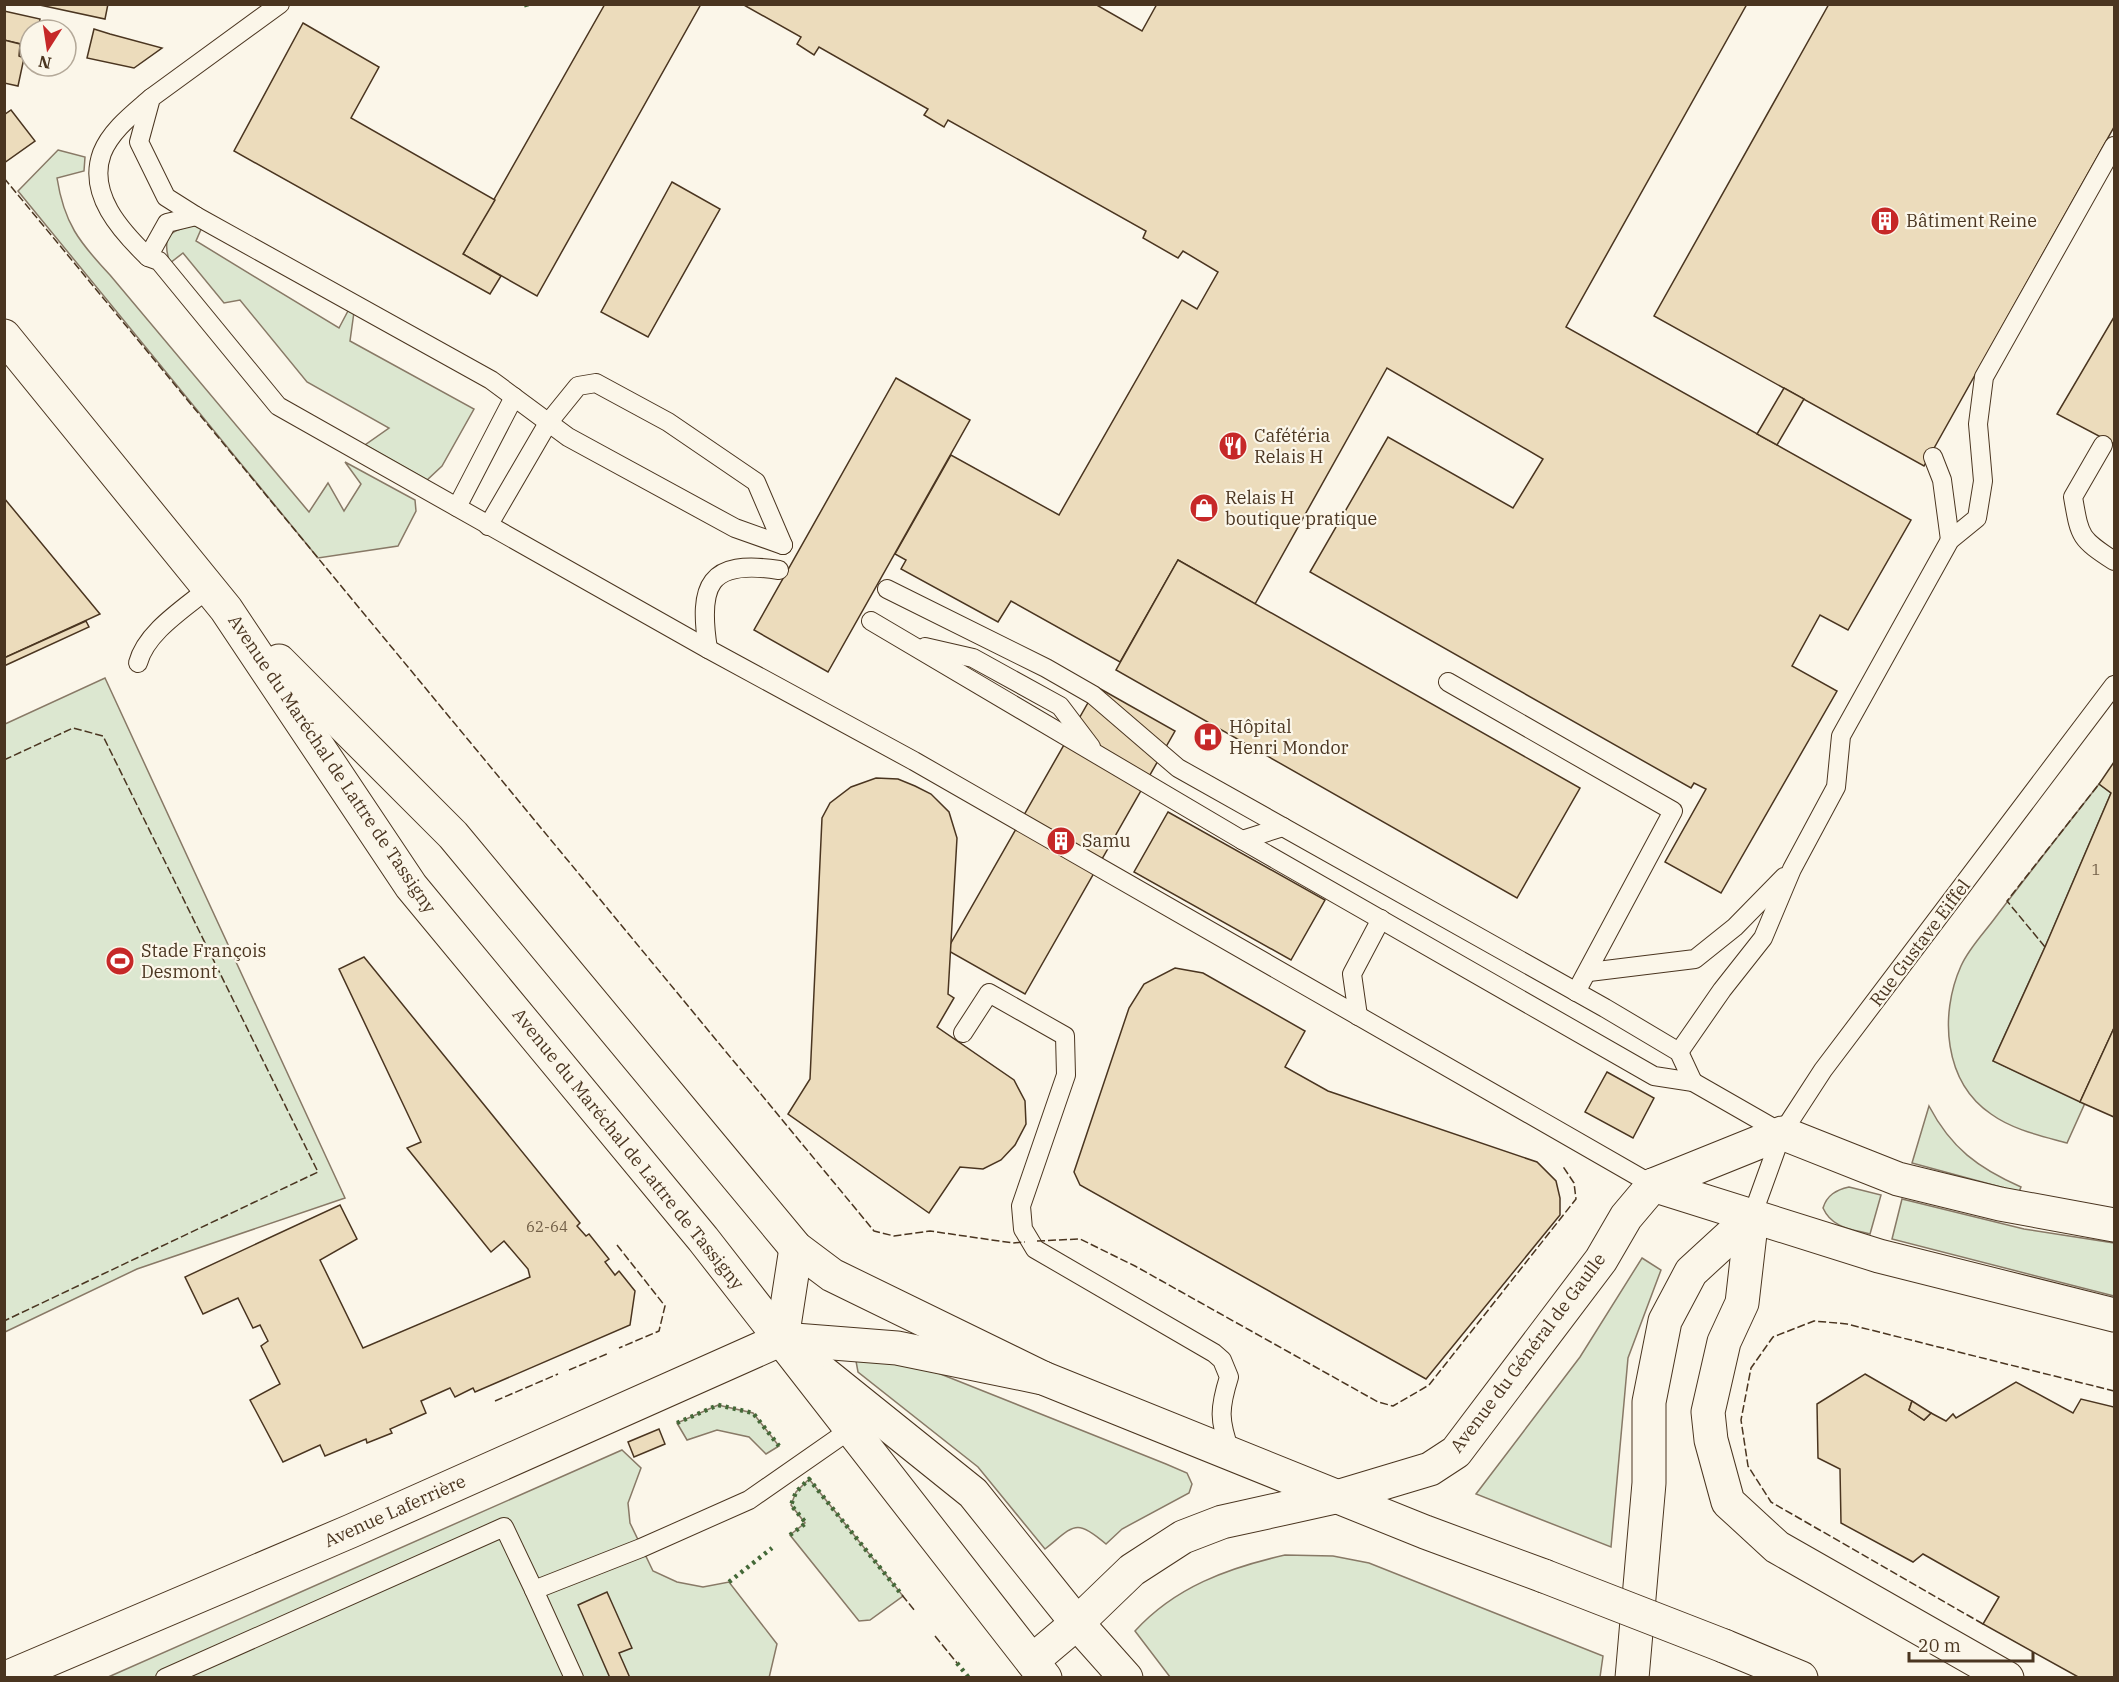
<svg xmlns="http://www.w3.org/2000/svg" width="2119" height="1682" font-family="'IBM Plex Serif',serif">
<rect width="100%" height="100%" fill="#fbf6e9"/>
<g fill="#dce7d0" stroke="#887966" stroke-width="1.5">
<path d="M58 150 85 157 84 171 57 178C64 223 79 242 110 275L309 512 328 483 344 511 361 484 345 462 415 500 416 511 398 546 318 558 18 191Z"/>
<path d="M198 225 202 227 196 241 339 328 349 309 354 312 350 341 474 409 442 466 427 480 365 445 389 428 307 382 240 300 224 303 183 253 170 263C160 234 172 229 198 225Z"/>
<path d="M105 678 345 1198 137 1269 5 1332V724Z"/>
<path d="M2099 784 2111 793 2045 947 1993 1061 2085 1103 2067 1143C2042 1136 2013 1130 1991 1114 1944 1082 1939 1015 1961 966 1969 948 1984 933 1995 918 2029 873 2064 829 2099 784Z"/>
<path d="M1929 1106C1951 1148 1978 1168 2021 1187L2019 1192 1912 1163Z"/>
<path d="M1849 1187 1881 1195 1870 1234C1851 1229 1832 1228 1823 1208 1827 1195 1836 1190 1849 1187Z"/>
<path d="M1902 1199 2024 1229 2114 1243V1296L1892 1239Z"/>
<path d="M1642 1258 1661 1270 1628 1358 1611 1547 1476 1494 1580 1357Z"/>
<path d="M864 1356 938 1373 1166 1464 1187 1473 1192 1484 1189 1493 1122 1529 1106 1544C1075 1517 1074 1526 1045 1549L978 1467 858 1372 856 1361Z"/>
<path d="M718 1405 753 1413 779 1446 766 1454 749 1437 717 1430 687 1440 677 1423Z"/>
<path d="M622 1450 641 1468 628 1503 630 1523 653 1571 677 1582 703 1587 729 1582 777 1644 769 1678H106Z"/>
<path d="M809 1479 903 1596 870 1620 859 1621 790 1535 805 1523 791 1505 796 1492Z"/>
<path d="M1285 1555 1333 1556 1369 1563 1603 1656 1600 1677H1170L1135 1631C1175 1587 1228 1568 1285 1555Z"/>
</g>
<g fill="#ecdcbc" stroke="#4a3520" stroke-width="1.5">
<path d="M35 4H108L105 19Z"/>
<path d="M605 4H701L537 296 463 254Z"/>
<path d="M742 4H1095L1142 31 1157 4H1747L1566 327 1911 520 1848 630 1820 615 1792 666 1837 691 1721 893 1665 862 1706 789 1694 783 1691 788 1310 572 1388 437 1513 508 1543 459 1387 368 1255 604 1178 560 1120 662 1011 601 998 622 901 569 906 560 895 554 951 455 1059 515 1182 300 1197 309 1218 272 1183 251 1178 258 1143 238 1146 231 948 120 944 127 924 115 928 109 819 47 814 55 797 44 801 37Z"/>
<path d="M1829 4H2114V127L1924 466 1654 316Z"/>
<path d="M4 11 40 19 38 29 42 30H30V46L4 40Z"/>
<path d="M303 23 379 67 351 118 495 200 463 254 501 276 490 294 234 151Z"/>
<path d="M94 29 110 34 162 48 134 68 87 58Z"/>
<path d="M4 40 20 44 19 56 24 58 18 86 4 83Z"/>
<path d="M11 110 35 141 4 163V115Z"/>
<path d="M672 182 720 209 648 337 601 312Z"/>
<path d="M2114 317V444L2057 414Z"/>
<path d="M896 378 970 420 828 672 754 630Z"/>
<path d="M1784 388 1804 399 1777 445 1757 434Z"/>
<path d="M4 498 100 614 4 658Z"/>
<path d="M1178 560 1580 788 1517 898 1116 670Z"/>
<path d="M86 621 89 627 4 666V658Z"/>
<path d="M1097 687 1175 731 1025 994 947 950Z"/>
<path d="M2114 762V1028L2080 1102 1993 1061 2045 947 2111 793 2099 784Z"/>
<path d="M876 778 898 779 915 786 931 794 949 812 957 838 948 994 954 998 937 1027 1014 1080 1025 1101 1026 1124 1015 1145 1001 1160 983 1169 960 1167 929 1213 788 1114 810 1079 822 818 830 803 851 787Z"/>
<path d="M1168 812 1325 900 1291 960 1134 872Z"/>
<path d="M364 957 580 1223 577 1226 586 1236 589 1234 609 1259 605 1262 615 1275 619 1271 635 1291 630 1325 475 1392 473 1388 455 1397 450 1388 421 1401 426 1413 390 1429 392 1433 367 1443 366 1439 325 1456 320 1445 283 1462 250 1400 280 1384 261 1346 268 1341 260 1325 253 1328 238 1298 203 1314 185 1277 340 1205 357 1239 320 1260 363 1348 530 1277 528 1269 504 1241 491 1252 407 1148 421 1142 339 969Z"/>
<path d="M1175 968 1203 973 1305 1031 1285 1067 1328 1091 1537 1162 1556 1181 1560 1198V1215L1426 1379 1080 1185 1074 1172 1129 1008 1144 984Z"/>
<path d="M2114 1028V1117L2080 1102Z"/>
<path d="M1607 1072 1654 1098 1633 1138 1585 1112Z"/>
<path d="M1865 1374 1912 1401 1909 1410 1924 1420 1931 1413 1946 1421 1953 1414 1956 1418 2016 1382 2073 1413 2081 1399 2114 1407V1678H2080L1983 1624 1999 1597 1923 1554 1913 1562 1841 1523 1840 1469 1818 1458 1817 1404Z"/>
<path d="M1912 1401 1931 1413 1924 1420 1909 1410Z"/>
<path d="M659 1429 665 1444 634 1457 628 1442Z"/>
<path d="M607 1592 632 1648 619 1653 630 1678H610L578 1605Z"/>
</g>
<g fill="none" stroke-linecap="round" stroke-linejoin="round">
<g stroke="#4a3520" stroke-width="20">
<g id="service">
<path d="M280 4 151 98 139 142 166 197 196 216 491 380 568 437 735 528 783 545"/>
<path d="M196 216 167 223 148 257 159 261 278 406 708 649 914 761 1653 1185"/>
<path d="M148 257C121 231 87 194 102 153 111 130 134 113 151 98"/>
<path d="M2103 445 2073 497C2080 537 2079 538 2114 561"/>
<path d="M1933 457 1942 480 1950 540"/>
<path d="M457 507 514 397"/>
<path d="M488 526 548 423 578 386 596 383 668 422 756 482 783 545"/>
<path d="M887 589 1046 668 1093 695 1178 768 1605 1008 1679 1052 1693 1082"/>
<path d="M871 621 1242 840 1654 1076 1693 1082 1782 1133"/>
<path d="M925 647 973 658 1060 706 1091 747"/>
<path d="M708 649C698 585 708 559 779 570"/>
<path d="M138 663C146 632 185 608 209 588"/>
<path d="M1448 682 1673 811 1576 992"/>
<path d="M1242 840 1283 827"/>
<path d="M1589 972 1695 959 1735 927 1784 877"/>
<path d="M1358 1016 1352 974 1381 919"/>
<path d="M963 1033 989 993 1065 1036 1066 1075 1021 1206 1023 1229 1035 1249 1214 1353 1222 1360 1229 1377C1219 1409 1219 1420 1230 1451"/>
<path d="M1679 1052 1722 990 1763 938 1792 869 1836 787 1841 736 1950 540 1977 518 1983 481 1978 424 1984 377 2114 146"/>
<path d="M1752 1216 1782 1133 1823 1070 2114 685"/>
<path d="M165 1678 504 1527 534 1590"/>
<path d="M574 1678 534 1590 641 1548 749 1500 851 1429"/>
</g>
</g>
<g stroke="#4a3520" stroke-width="35">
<path id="minor" d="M6 1678 351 1531 782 1339"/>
</g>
<g stroke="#4a3520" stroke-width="35">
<g id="secondary">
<path d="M1653 1185 1879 1256 2114 1315"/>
<path d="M1752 1216 1742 1303 1724 1342 1708 1412 1711 1440 1728 1502 1777 1547 2007 1678"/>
<path d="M800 1354 973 1493 1077 1623 1126 1678"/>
<path d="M1032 1661 1077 1623 1132 1570 1183 1537 1222 1522 1340 1496 1430 1469 1456 1452 1601 1260 1626 1217 1653 1185 1782 1133 1898 1179 2000 1204 2114 1225"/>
<path d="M1632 1678 1649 1483V1402L1665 1321 1691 1272 1752 1216"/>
</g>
</g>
<g stroke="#4a3520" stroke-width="35">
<g id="primary">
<path d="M4 336 226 609 411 886 703 1239 1045 1678"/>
<path d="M279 661 453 835 796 1248 832 1275 1043 1378"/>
<path d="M782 1339 897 1348 1043 1378 1425 1532 1544 1576"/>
<path d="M782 1339 796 1248"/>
<path d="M1724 1646 1801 1678"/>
</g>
</g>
<use href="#service" stroke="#fbf6e9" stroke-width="18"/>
<use href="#minor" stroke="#fbf6e9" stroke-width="33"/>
<use href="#secondary" stroke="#fbf6e9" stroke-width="33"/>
<use href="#primary" stroke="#fbf6e9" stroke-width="33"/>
<g stroke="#4a3520" stroke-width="35" stroke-linecap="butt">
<path id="primary-bridge" d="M1544 1576 1724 1646"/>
</g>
<use href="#primary-bridge" stroke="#fbf6e9" stroke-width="33"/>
<g stroke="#436837" stroke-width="4.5" stroke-dasharray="3 4.5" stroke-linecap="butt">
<path d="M526 4 528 11"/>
<path d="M677 1423 718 1405 753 1413 779 1446"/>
<path d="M790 1535 806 1523 791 1505 796 1492 809 1479 902 1595"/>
<path d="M729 1582 772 1548"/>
<path d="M957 1663 969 1678"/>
</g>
<g stroke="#4a3520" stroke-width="1.5" stroke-dasharray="8 3" stroke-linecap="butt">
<path d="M4 178 874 1231 894 1236 930 1231 1013 1243 1025 1242"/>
<path d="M4 760 73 728 103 736 318 1172 4 1321"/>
<path d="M2045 947 2007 901 2099 784"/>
<path d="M1037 1241 1080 1239 1135 1266 1378 1402 1393 1406 1429 1385 1576 1199 1574 1183 1562 1165"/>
<path d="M617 1245 665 1306 659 1331 619 1348"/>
<path d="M569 1370 609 1353"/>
<path d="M495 1401 558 1374"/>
<path d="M902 1595 915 1611"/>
<path d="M1983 1624 1771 1502 1748 1466 1741 1420 1751 1368 1773 1337 1814 1321 1847 1324 2114 1391"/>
<path d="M935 1636 957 1663"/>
</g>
</g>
<defs>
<g id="building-disc" transform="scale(1.5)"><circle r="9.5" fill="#c62828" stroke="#fbf6e9"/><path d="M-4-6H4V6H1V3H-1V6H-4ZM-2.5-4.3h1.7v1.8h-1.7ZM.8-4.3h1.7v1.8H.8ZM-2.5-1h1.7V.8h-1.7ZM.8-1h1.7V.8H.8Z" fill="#fff"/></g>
<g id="restaurant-disc" transform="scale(1.5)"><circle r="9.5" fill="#c62828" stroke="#fbf6e9"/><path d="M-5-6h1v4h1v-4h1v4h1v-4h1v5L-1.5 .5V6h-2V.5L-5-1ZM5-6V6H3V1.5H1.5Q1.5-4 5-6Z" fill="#fff"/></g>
<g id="shop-disc" transform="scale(1.5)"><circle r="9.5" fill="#c62828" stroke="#fbf6e9"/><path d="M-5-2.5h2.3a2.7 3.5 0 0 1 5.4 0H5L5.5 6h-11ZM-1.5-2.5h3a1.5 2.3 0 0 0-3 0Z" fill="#fff"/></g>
<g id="hospital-disc" transform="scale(1.5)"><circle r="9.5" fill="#c62828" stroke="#fbf6e9"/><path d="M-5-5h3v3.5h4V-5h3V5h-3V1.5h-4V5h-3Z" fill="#fff"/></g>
<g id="stadium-disc" transform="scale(1.5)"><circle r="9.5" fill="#c62828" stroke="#fbf6e9"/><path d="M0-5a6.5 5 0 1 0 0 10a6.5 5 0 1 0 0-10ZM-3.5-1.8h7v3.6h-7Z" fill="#fff"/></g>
</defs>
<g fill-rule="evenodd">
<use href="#building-disc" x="1885" y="221"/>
<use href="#restaurant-disc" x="1233" y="446"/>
<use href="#shop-disc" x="1204" y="508"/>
<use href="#hospital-disc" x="1208" y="737"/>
<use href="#building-disc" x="1061" y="841"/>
<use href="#stadium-disc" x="120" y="961"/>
</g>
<g text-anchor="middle" stroke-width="4.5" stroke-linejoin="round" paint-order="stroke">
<g font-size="15" fill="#725f47">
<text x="2096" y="875">1</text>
<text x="547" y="1232">62-64</text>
</g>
<g font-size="18" fill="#4a3520" stroke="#fbf6e9" text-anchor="start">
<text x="1906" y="227">Bâtiment Reine</text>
<text x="1254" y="442">Cafétéria<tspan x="1254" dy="21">Relais H</tspan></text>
<text x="1225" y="504">Relais H<tspan x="1225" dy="21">boutique pratique</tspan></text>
<text x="1229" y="733">Hôpital<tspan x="1229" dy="21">Henri Mondor</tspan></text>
<text x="1082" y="847">Samu</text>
<text x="141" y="957">Stade François<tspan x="141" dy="21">Desmont</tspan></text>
</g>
<g font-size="18" fill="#4a3520" stroke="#fbf6e9">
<text transform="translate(332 764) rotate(56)" y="6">Avenue du Maréchal de Lattre de Tassigny</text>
<text transform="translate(1920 943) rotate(-53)" y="6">Rue Gustave Eiffel</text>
<text transform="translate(628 1149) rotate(51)" y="6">Avenue du Maréchal de Lattre de Tassigny</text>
<text transform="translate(1528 1353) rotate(-53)" y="6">Avenue du Général de Gaulle</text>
<text transform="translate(395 1511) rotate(-24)" y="6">Avenue Laferrière</text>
</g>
</g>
<rect width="2119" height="1682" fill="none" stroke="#4a3520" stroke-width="12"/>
<g transform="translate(48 48) rotate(192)"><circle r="28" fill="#fbf6e9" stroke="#b4a999" stroke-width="1.5"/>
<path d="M0-4.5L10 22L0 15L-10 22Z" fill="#c62828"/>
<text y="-9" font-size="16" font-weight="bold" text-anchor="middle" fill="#4a3520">N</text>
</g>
<path d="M1909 1652v9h124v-9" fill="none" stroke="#4a3520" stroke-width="3"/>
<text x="1918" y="1652" font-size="18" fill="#4a3520" stroke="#fbf6e9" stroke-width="4.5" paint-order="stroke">20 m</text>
</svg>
